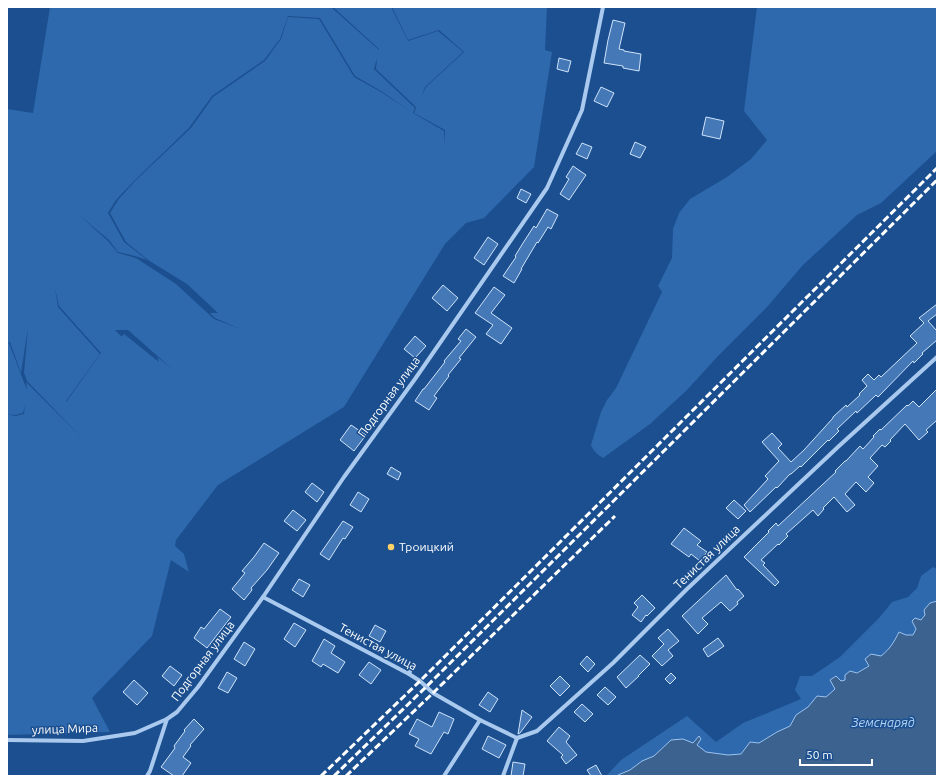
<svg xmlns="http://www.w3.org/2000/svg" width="944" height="783" font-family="Ubuntu,sans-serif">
<rect width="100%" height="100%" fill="#1b4f8f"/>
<g fill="#2e69ad" fill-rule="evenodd">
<path d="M50 7H331L379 50V49L333 7H391L408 41 438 31 463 52 425 87 421 97 426 87 464 52 439 30 408 40 392 7H547L545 50 552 52 534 167 484 218 466 223 445 244 344 407 218 485 176 540 175 546 184 554 189 572 171 560 152 636 92 698 110 732 7 735V414L15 416 24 414 25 405 23 413 15 415 7 414V343H9L27 390 26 382 83 439 27 381 24 373 28 328 21 373 10 342 7 343V109L33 113ZM288 16 320 18 355 76 381 91 413 113 381 92 354 77 319 19 288 17 281 39 265 61 213 97 191 128 135 181 118 200 110 213 126 242 148 260 187 284 218 313H210L215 318 238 328 214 319 176 284 136 258 118 253 108 241 79 215 109 240 118 252 135 256 147 260 124 242 108 213 116 200 134 181 189 128 212 96 264 60 280 39ZM377 58 376 69 415 106 416 108 414 113 445 130 444 145V131L413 113 415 108 374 69ZM55 288 59 306 101 353 67 401H66L100 354 58 307ZM115 330H128L171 368 157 357 159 362 124 334 122 336H121Z"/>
<path d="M757 7H937V151L881 203 857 215 802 266 768 306 719 355 686 391 650 424 603 458C597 454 593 451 591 445L601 412 607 400 616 388 662 292 658 286 672 258 673 229 679 213 690 199 727 177 751 159 767 140 744 111Z"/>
<path d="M933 567 937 569V601L930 603 924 610 925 615 921 620 915 618 912 621 916 628 913 635H907L899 632C895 641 890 651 881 656 877 658 870 658 865 659L869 665C859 672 857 673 845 675V680L841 681 835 676 830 680 835 689 826 697 817 696 808 707 796 715 790 726 777 732 759 743 750 742 741 754 728 755 706 752 697 745 683 739 671 740 654 756 642 761 630 770 618 775 617 776H606L621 760 687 716 716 742 743 723 801 699 795 690 800 676H812L840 657 879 618 892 602 908 597 917 588 921 576Z"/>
</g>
<path fill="#3c6290" stroke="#9cc4f0" d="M937 601V776H617L618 775 630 770 642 761 654 756 671 740 683 739 693 743 699 736 701 739 697 745 706 752 728 755 741 754 750 742 759 743 777 732 790 726 796 715 808 707 817 696 826 697 835 689 830 680 836 676 841 681 845 680V675L850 671 857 673 869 666 865 659 871 654 881 656C890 649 894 642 899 632L906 635H913L916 629 912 621 915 618 921 620 925 615 924 610 930 603Z"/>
<g fill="#4478b7" stroke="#cfe3fa">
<path d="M613 20 625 23 619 49 624 50V51L641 54 639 71 623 68V66L604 63 608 40Z"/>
<path d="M559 58 571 61 568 72 557 69Z"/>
<path d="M601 87 614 93 607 107 594 101Z"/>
<path d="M706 117 724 121 720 139 702 135Z"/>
<path d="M635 142 646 147 640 158 630 154Z"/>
<path d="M582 143 592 147 587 159 576 154Z"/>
<path d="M573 166 586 175 569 200 560 194 569 179 566 177Z"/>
<path d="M521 189 531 194 526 203 517 198Z"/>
<path d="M547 209 558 215 551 229 548 227 538 243 537 242 521 269H522L514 283 503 276 516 257 515 256 523 243 534 226 536 228Z"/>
<path d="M488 237 498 244 484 265 474 258Z"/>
<path d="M443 285 458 298 447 311 432 298Z"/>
<path d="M494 287 505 295 491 313 512 328 501 344 486 334 493 325 475 313Z"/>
<path d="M937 304V314L928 321 937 331V340L922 353 923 354 914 363 913 361 878 397 876 395 857 413 856 411 837 429 839 431 829 441 828 440 801 467 800 466 791 474H790L777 488 776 487 750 512 744 505 768 479 765 476 779 461 762 442 772 433 782 444 778 448 791 462 804 450 833 418V417L846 405 847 407 860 395 859 394 867 386 862 380 868 374 874 380 879 375 881 377 917 343 910 336 924 323 919 318Z"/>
<path d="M466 329 476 337 459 358 461 359 448 375 449 376 434 396 437 398 429 410 415 401 423 389H424L445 362 444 361 461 341 458 339Z"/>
<path d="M415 336 426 346 415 358 404 349Z"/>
<path d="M937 389V420L926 430 928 432 919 440 905 424 890 440 891 441 885 447 882 445 870 458 878 466 868 477 874 483 866 492 856 482 845 494 855 505 847 512 834 497 823 508 824 509 818 516 813 510 786 534 788 536 779 545 778 544 761 560 765 563 763 565 779 582 775 586 744 557 769 532 768 531 776 523 778 526 836 472 835 471 845 461H846L860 446 863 449 874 437 873 436 880 429 881 430 907 405 908 406 913 401 919 407Z"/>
<path d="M351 425 366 435 354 451 340 440Z"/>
<path d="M391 467 401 473 398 480 387 474Z"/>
<path d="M312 483 324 492 317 502 305 492Z"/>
<path d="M358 492 369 499 361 512 350 505Z"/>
<path d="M734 500 746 511 738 519 726 508Z"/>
<path d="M293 510 306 520 297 531 284 521Z"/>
<path d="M343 521 353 527 345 539 343 538 329 560 320 554Z"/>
<path d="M684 528 701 541 697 545 707 552 700 561 691 554 689 557 671 544Z"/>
<path d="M264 543 279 553 267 570 251 588 252 590 244 600 232 589 245 573 242 571 254 557Z"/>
<path d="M726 575 737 590 738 589 744 596 737 602 738 604 730 611 721 602 702 618 708 624 698 634 682 616Z"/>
<path d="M299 579 310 585 303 597 292 590Z"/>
<path d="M642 595 655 608 647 616 646 615 641 622 632 615 638 607 634 603Z"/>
<path d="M220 609 231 617 207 648 194 638 201 627 204 629Z"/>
<path d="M294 623 306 630 295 647 284 639Z"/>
<path d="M375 625 386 631 380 642 369 636Z"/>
<path d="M668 629 679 641 668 650 673 656 662 666 652 656 664 644 658 638Z"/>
<path d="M718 638 724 646 708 657 703 649Z"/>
<path d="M324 639 335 646 331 653 345 662 338 673 323 664 321 667 312 661Z"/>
<path d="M244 642 255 649 245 666 234 659Z"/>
<path d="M640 655 650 664 638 676H639L626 688 617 677Z"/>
<path d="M587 656 595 664 588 672 580 664Z"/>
<path d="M369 662 381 670 371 684 359 675Z"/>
<path d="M170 666 182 675 174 686 162 676Z"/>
<path d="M227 672 237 678 228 693 218 688Z"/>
<path d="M671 673 676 678 670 684 665 679Z"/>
<path d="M560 676 570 686 560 696 550 686Z"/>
<path d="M134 680 148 693 137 705 123 692Z"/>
<path d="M605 687 616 697 608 705 597 695Z"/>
<path d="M488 692 498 699 490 712 479 705Z"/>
<path d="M582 704 593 714 585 722 574 712Z"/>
<path d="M522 710 532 717 520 733 518 734Z"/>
<path d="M439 712 454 719 448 734 444 732 431 754 415 746 419 739 409 734 417 719 432 727Z"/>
<path d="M194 719 204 729 190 745 191 746 183 757 191 763 182 776H174L161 767 175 748 174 746 185 731 184 730Z"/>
<path d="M559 727 570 736 566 742 577 755 566 764 561 757 563 755 547 741Z"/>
<path d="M488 736 506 745 499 758 482 749Z"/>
<path d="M513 762 525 764 523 776H511Z"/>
<path d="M596 765 602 776H591L587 770Z"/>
</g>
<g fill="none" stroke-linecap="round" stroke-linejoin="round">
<g stroke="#a9c9ee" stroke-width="4">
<path d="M263 597 409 674 420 681 433 693 480 720 517 738 537 731 613 663 686 590 839 446 937 357"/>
<path d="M409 674 413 664"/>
<path d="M7 740 83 741 135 733 167 719"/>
<path d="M147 776 150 771 167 719 177 712 198 687 263 597 344 477 415 379 547 188 582 110 603 7"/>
<path d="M444 776 480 720"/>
<path d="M503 776 517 738"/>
</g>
<g stroke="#fff" stroke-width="3" stroke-dasharray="7 3" stroke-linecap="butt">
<path d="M321 776 420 681 937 168"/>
<path d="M334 776 426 687 937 180"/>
<path d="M346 776 433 693 615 516"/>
</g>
</g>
<circle fill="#ffd166" stroke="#1b4f8f" stroke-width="1.5" cx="391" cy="547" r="4"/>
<g text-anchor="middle" stroke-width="3" stroke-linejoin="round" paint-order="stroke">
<g font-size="12" fill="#fff" stroke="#1b4f8f">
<text transform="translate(389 397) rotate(-54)" y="4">Подгорная улица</text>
<text transform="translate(707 557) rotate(-44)" y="4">Тенистая улица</text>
<text transform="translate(378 647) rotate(28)" y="4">Тенистая улица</text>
<text transform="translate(203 661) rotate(-53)" y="4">Подгорная улица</text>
<text transform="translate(65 729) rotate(-2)" y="4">улица Мира</text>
</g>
<g font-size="12" fill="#fff" stroke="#1b4f8f" text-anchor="start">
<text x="399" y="551">Троицкий</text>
</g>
<g font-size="13" font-style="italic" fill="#b5d3f5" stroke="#1b4f8f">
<text x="883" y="727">Земснаряд</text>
</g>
</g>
<rect width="944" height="783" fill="none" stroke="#ffffff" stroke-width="16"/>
<path d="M800 759v6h72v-6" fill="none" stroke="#ffffff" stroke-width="2"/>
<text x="806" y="759" font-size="12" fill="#ffffff" stroke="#1b4f8f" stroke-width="3" paint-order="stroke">50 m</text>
</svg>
